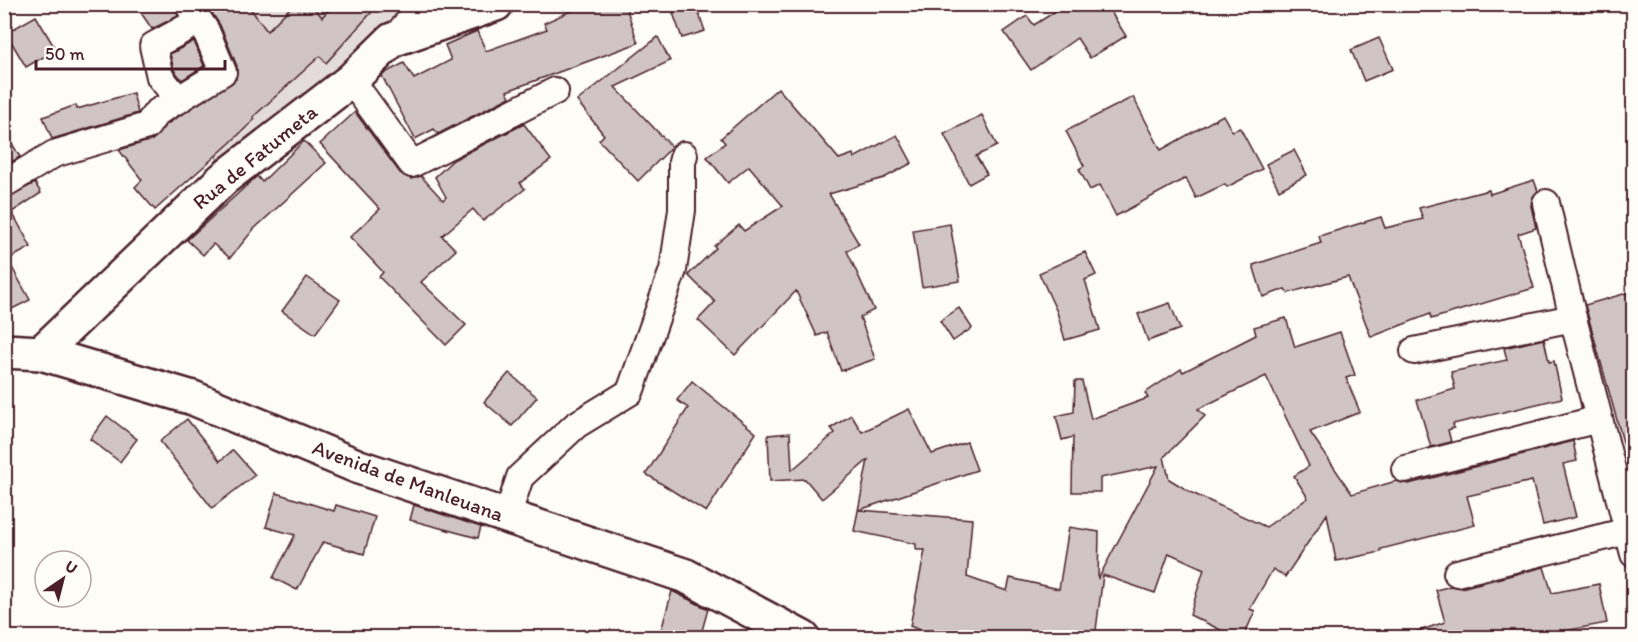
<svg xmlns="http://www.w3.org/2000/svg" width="1638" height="642" font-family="Itim,sans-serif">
<rect width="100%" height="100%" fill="#fdfcf7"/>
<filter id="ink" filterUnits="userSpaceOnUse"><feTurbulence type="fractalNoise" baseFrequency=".0167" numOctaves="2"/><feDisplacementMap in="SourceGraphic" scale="12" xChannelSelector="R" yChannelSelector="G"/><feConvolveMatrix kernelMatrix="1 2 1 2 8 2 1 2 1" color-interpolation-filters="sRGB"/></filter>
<g filter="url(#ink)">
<path fill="#e3dcda" stroke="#967e82" stroke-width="1.5" d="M178 5H423L223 179 201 105Z"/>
<g fill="#d0c5c4" stroke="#4a1f2b" stroke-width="1.5" fill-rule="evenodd">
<path d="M135 4H173L178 16 152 29Z"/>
<path d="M206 4H247L267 31 294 4H311L322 17 334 4H379L326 63 320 56 253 117 255 119 230 143 155 210 135 187 142 180 119 150 152 140 167 124 236 79 237 66 220 25Z"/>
<path d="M586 4H625L638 43 507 91 510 97 438 134 434 129 415 139 382 76 385 73 404 63 414 79 451 60 445 45 477 31 486 51 547 29 544 23Z"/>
<path d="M1067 4H1106L1126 36 1090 58 1077 38 1031 70 1004 32 1027 16 1034 25Z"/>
<path d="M696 6 705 31 682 38 673 13Z"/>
<path d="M36 16 56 50 26 67 6 33Z"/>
<path d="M658 37 670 61 615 87 672 147 638 181 599 140 604 135 577 101Z"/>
<path d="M1379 38 1393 69 1364 81 1351 50Z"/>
<path d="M194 41 204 66 182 80 174 70 170 54Z"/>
<path d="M778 88 839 159 853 154 854 158 897 135 912 163 884 178 829 194 859 244 847 251 874 310 860 317 875 359 841 371 827 332 817 336 796 291 735 355 698 320 715 302 688 275 716 248 714 246 739 225 744 231 783 206 749 166 728 183 707 157 725 143 721 138Z"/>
<path d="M133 93 138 113 52 139 43 117 76 105 77 109Z"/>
<path d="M1133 97 1161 150 1223 115 1232 131 1240 128 1262 169 1227 187 1225 184 1196 198 1186 178 1116 216 1100 185 1090 190 1079 169 1084 166 1066 131Z"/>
<path d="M355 112 400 173 411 179 421 176 443 200 446 197 435 177 453 160 524 124 551 160 520 183 525 189 483 221 473 209 442 236 456 250 421 282 466 325 446 345 379 277 383 272 350 237 380 209 320 144Z"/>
<path d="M982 115 997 146 976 156 987 174 969 184 944 134Z"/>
<path d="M4 130 20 157 4 166Z"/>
<path d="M304 141 326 163 254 229 230 258 213 244 203 255 187 240 257 176 262 182Z"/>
<path d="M1294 150 1307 175 1279 190 1266 164Z"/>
<path d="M1534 180 1538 191 1532 198 1531 206 1536 228 1518 234 1534 288 1431 319 1430 314 1371 337 1348 277 1288 293 1285 289 1263 297 1253 265 1321 243 1319 236 1381 217 1385 228 1423 219 1419 208 1489 190 1490 194Z"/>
<path d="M35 183 41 193 12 212 31 247 11 258 4 246V199Z"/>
<path d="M950 224 960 281 922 287 913 230Z"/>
<path d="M1085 252 1096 275 1085 280 1100 330 1065 340 1057 312 1039 273Z"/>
<path d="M4 253 30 300 4 313Z"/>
<path d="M307 277 340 300 315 334 282 311Z"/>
<path d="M1634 291V452L1626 453 1585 305Z"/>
<path d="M1170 303 1180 329 1148 341 1138 314Z"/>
<path d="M959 308 972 328 953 341 940 321Z"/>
<path d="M1286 318 1295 347 1340 332 1355 375 1346 378 1360 412 1310 432 1352 494 1396 481 1409 484 1573 441 1577 461 1563 464 1576 517 1543 525 1532 481 1467 496 1475 525 1381 549V552L1336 561 1327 514 1285 577 1273 569 1250 609 1255 611 1243 638H1237L1190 615 1204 569 1169 553 1155 593 1103 575 1095 638 1040 632 1039 638H938L910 626 925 550H916V544L854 531 868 460 822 499 805 479 770 481 768 435 790 433 792 470 835 433 831 428 851 415 862 432 909 409 932 454 967 442 977 470 859 510 972 519 967 577 1007 591 1010 578 1059 589 1069 527 1099 532 1098 579 1158 466 1100 478V492H1072L1073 437 1062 440 1056 416 1074 412 1075 381H1082L1091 419 1148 398 1145 393 1181 369 1183 372 1256 335 1254 327ZM1266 376 1309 466 1294 476 1308 498 1266 527 1192 493 1169 479 1164 457 1205 416 1198 409Z"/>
<path d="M1544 339 1549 362 1554 361 1562 398 1453 424 1454 428 1448 430 1451 442 1431 447 1417 400 1455 389 1451 372 1507 360 1504 348Z"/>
<path d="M509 373 537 397 512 426 484 402Z"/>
<path d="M692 381 756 433 706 512 646 474 688 408 677 400Z"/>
<path d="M107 416 137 439 120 462 90 439Z"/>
<path d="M187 419 220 461 233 450 255 475 212 508 160 441Z"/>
<path d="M276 493 334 511 336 505 375 517 364 554 323 542 297 590 273 578 295 535 266 527Z"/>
<path d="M414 505 481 527 478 538 410 520Z"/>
<path d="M1544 567 1552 593 1599 584 1607 623 1527 638H1410V634L1445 622 1436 590 1451 586 1461 588Z"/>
<path d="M672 591 708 609 700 638H659Z"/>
</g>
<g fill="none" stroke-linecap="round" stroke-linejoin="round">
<g stroke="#4a1f2b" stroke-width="30">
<g id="street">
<path d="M393 40 423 4"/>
<path d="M351 80 412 164 555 91"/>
<path d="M179 100 160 77 153 46 199 21"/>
<path d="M4 184 54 154 147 126 156 113 223 72 206 31 188 4"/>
<path d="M1546 203 1573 318"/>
<path d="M1414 351 1573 318 1634 554"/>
<path d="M1405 469 1599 419"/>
<path d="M507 517 520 477 576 425 630 392 673 270 682 210V162L684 155"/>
<path d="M1457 573 1628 531"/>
</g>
</g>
<g stroke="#4a1f2b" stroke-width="38">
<g id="secondary">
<path d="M4 351 41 353 193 398 359 467 686 576 803 638"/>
<path d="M41 353 223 179 351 80 392 40 496 4"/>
</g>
</g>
<use href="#street" stroke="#fdfcf7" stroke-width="26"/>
<use href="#secondary" stroke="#fdfcf7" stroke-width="33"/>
</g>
</g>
<g text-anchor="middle" stroke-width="5" stroke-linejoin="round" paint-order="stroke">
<g font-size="21" fill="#4a1f2b" stroke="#fdfcf7">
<text transform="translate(255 157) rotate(-39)" y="7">Rua de Fatumeta</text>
<text transform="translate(408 481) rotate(20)" y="7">Avenida de Manleuana</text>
</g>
</g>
<rect width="1638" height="642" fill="none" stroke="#fdfcf7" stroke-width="24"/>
<rect x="12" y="12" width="1614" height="618" fill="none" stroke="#4a1f2b" stroke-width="2" filter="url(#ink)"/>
<g transform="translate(63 579) rotate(35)"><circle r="28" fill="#fdfcf7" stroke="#b5a4a5" stroke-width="1.5"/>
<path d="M0-4.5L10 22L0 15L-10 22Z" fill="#4a1f2b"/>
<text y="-9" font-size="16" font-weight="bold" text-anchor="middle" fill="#4a1f2b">U</text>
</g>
<path d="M36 60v9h189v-9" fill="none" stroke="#4a1f2b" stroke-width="3"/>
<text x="45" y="60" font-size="18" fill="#4a1f2b" stroke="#fdfcf7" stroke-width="4.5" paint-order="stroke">50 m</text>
</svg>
